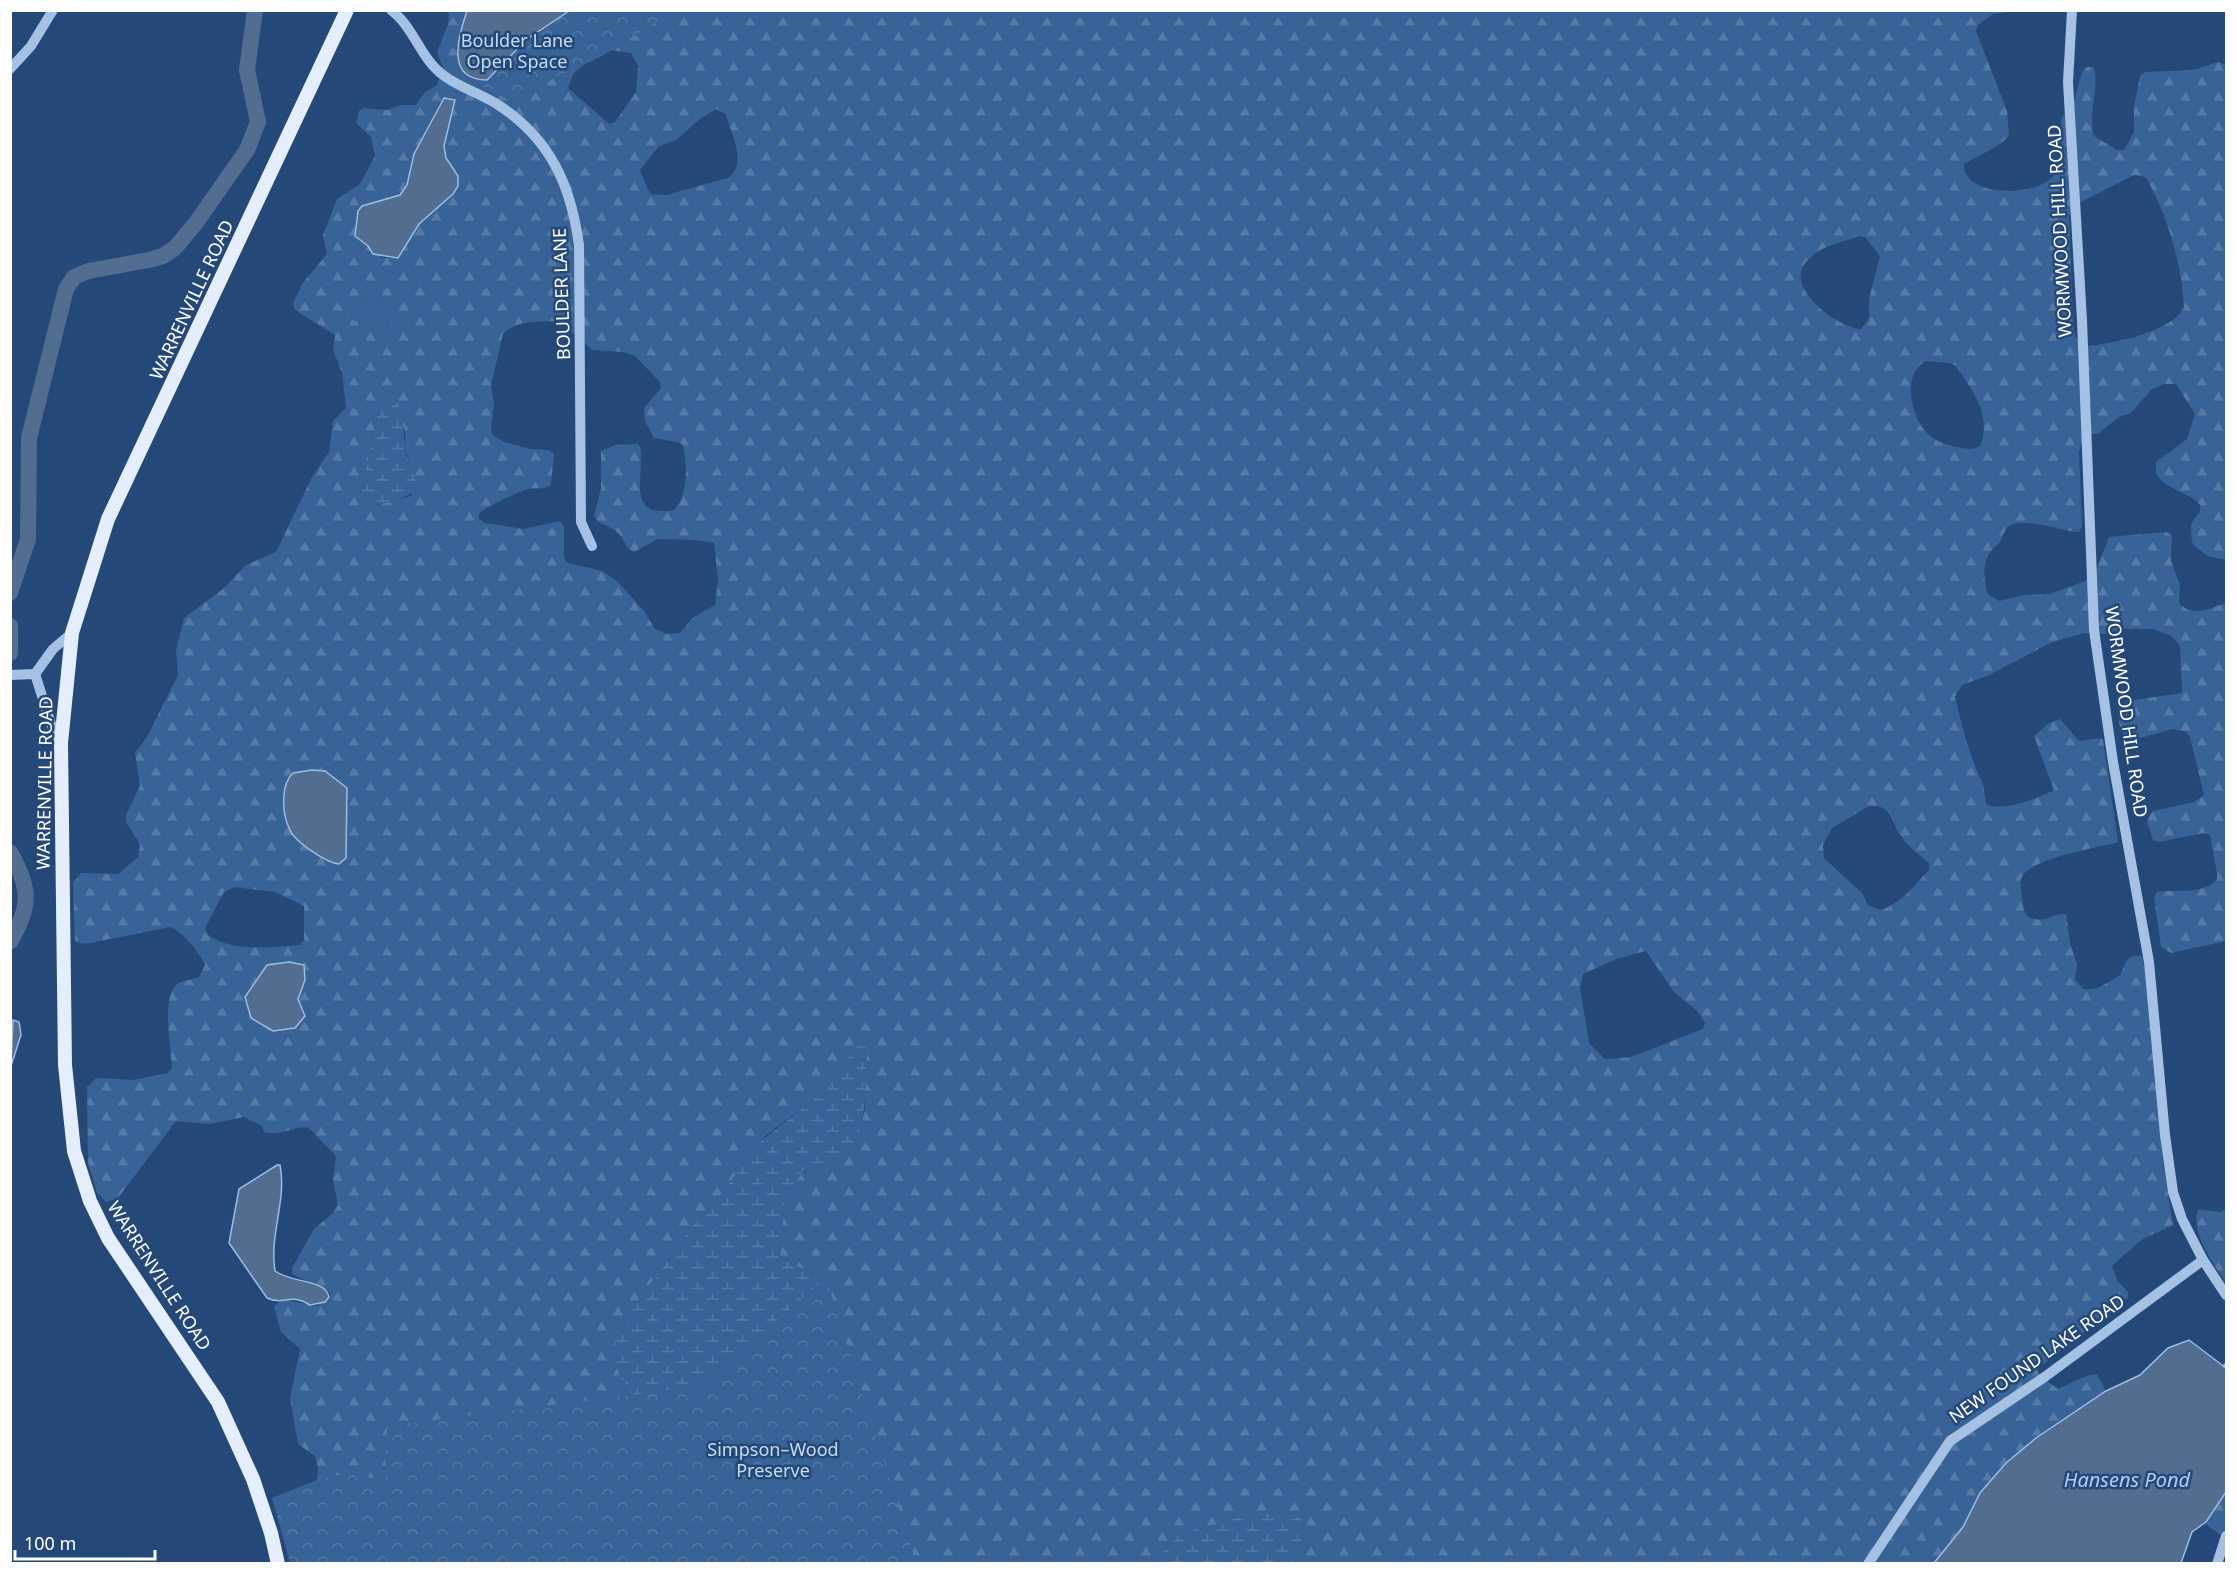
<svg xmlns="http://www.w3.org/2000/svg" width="2237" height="1574" font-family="'Noto Sans',sans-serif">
<defs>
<pattern id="forest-firs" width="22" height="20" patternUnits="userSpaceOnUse" patternTransform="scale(1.5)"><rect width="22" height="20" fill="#376396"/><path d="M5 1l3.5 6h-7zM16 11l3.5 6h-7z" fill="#557aa6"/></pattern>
<pattern id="wetland-marsh" width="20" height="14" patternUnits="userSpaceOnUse" patternTransform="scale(1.5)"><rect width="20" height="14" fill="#376396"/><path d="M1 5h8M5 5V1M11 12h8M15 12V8" fill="none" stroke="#557aa6"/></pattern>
<pattern id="park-crowns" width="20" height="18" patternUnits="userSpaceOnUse" patternTransform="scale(1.5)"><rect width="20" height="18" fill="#376396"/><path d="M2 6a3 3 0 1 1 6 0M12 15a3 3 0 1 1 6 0" fill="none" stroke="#557aa6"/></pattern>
</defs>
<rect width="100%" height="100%" fill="#244979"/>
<path fill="#376396" d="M360 297 383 301 396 309 397 316 389 327 352 320 351 316Z"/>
<g fill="url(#forest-firs)" fill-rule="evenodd">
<path d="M569 10 2015 11 1993 14 1978 25 1976 31 2007 111 2009 135C2005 144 1974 158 1964 164 1961 198 2042 199 2056 172 2069 148 2057 138 2062 117L2074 102 2082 72 2087 67H2093C2101 80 2087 115 2094 136L2117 150H2124L2134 132V107L2140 76 2145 72 2193 70 2218 62 2226 65V560L2208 556 2193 545C2190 529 2188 524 2200 512V505C2189 491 2167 491 2156 474V462L2187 439 2195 414 2176 384H2164L2152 389 2131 413 2119 417 2099 433 2088 435 2083 440 2079 452 2082 527 2079 532C2063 532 2018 514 2007 528 2002 534 2002 542 1995 547 1981 560 1983 578 1988 594L1999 601 2024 595 2050 594 2093 578 2109 537 2167 532 2172 536 2171 561 2180 585 2179 603C2192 618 2211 608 2226 603V941L2171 953 2161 947 2154 897 2157 892C2177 889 2201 895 2217 880V873L2210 835 2204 833 2159 842 2153 840 2147 822 2149 816 2153 811 2194 802 2204 795 2190 737 2186 732 2173 729 2126 742 2119 723 2118 708 2127 701 2182 693 2180 646 2172 636 2153 629H2122L2106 634 2085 633 2052 642 1989 675 1962 685 1955 697C1962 726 1969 755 1982 782 1985 789 1984 798 1987 805 2007 811 2036 799 2054 790L2034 736 2049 723 2060 719 2079 741 2101 738 2103 740 2118 842C2099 848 2027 858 2021 879 2019 884 2022 892 2022 898 2023 904 2023 915 2031 918 2047 924 2054 912 2066 914L2070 943 2077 964 2075 980 2084 989C2098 991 2108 982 2120 975 2126 964 2125 954 2142 956L2147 980 2163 1163 2173 1225 2141 1240 2112 1266 2117 1280 2128 1292V1298L2037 1369 2040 1376 2058 1389C2069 1384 2087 1374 2097 1374L2106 1391 2036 1438 2006 1464 1980 1493 1963 1527 1934 1563H1294L1304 1533 1303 1520 1206 1528 1179 1534 1154 1563H777L815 1274 797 1267 780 1256 785 1198 798 1175 809 1168 828 1163 857 1139 865 1109V1084L859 1046 853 1047 841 1072 827 1093 805 1106 765 1136 716 1202 688 1230 665 1269 647 1287 630 1387 637 1397 664 1563H290L287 1545 316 1493 318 1468 315 1456 298 1444 290 1398 300 1349 281 1332 274 1306C284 1295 304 1305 317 1306L330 1298V1292L292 1274V1268L314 1229 331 1215 338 1205 333 1180 336 1156 309 1128C293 1125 285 1136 264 1132L262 1126 244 1117 209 1124 176 1121 118 1198 106 1202 97 1193 88 1163 87 1087 96 1078 133 1080 168 1073 172 1067C171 1049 161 997 177 984 182 980 193 980 199 977L205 965C200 953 182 931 170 927L85 944 75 942 73 883 81 873 118 874 138 857 140 844 126 822V815L140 786 135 753 147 737 178 675 176 650 184 618 223 589 246 565 276 552 312 477 329 452 333 421 346 408 342 372 333 350 335 335 295 310 293 304 302 284 327 254 323 235 337 199 360 184 375 156 371 137 356 123 359 111 364 108 387 110 401 105H416L425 92 436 86 444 70 437 52 448 24 449 11H467L456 49ZM602 49 631 53 638 66 636 92 615 122 609 124 568 88 573 74ZM439 103 455 104 444 146 446 158 459 179 453 194 419 224 398 258H382L355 236 358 211 362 206 400 195C411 185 409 168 414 155 420 137 433 121 439 103ZM716 109 726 114C730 134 749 163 728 178L666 195 650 194 640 170 659 146 676 140 700 119ZM2134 175 2146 177C2168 218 2181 260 2184 307 2173 332 2112 344 2087 346L2076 338 2073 326 2069 217 2073 206ZM1859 236 1865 237 1880 256 1869 299V318L1861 329C1837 328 1784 288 1806 262 1821 245 1840 243 1859 236ZM360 297 383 301 396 309V316L389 327 352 320 351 316ZM560 321 592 350 623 352 635 356 660 382 661 388 644 408 645 421 654 438 678 442 683 445C687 466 689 494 674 510 623 520 646 471 640 447L638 444 616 445 601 451V488L594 516C599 526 611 525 618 533 625 540 624 547 634 552L658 539 696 540 714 543 718 580 715 605 692 618 680 633 667 634 655 629 644 611 618 582 602 571 568 563 564 558V527L560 521 524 529 485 523 479 519V513C487 507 519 491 528 489 536 487 544 490 551 485L554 454 549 450 529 449 504 442 493 435 491 429 494 404 491 385 503 334C517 319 541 322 560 321ZM1926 361 1950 363 1956 366C1971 389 1993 415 1980 446 1972 450 1966 449 1957 447 1946 445 1935 441 1927 433 1911 417 1901 373 1926 361ZM397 400 405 433V448L415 482 411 496 376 505 359 504 379 407ZM289 777 349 800 332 863 309 849 284 799ZM1869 806C1894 805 1889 819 1901 836 1907 846 1920 855 1929 863V870C1915 885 1901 904 1880 910L1868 905 1862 893 1824 858 1823 845 1832 828ZM235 887 275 892 304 906V940L300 945C272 947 231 953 207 934L205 928 224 892ZM1646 951 1674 992 1698 1012 1705 1023 1703 1029 1631 1057 1605 1059 1589 1043 1580 987 1583 974 1616 959ZM289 962 305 980 298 999 305 1013 247 992 267 965Z"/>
<path d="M2198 1209 2220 1212 2226 1209V1283C2214 1265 2190 1232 2198 1209Z"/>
<path d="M2226 1492V1541C2222 1531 2209 1531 2206 1522Z"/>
</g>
<g fill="url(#wetland-marsh)">
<path d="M395 398C404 412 403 432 405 448 410 478 433 491 392 501 380 504 370 507 359 504L379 407 385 400Z"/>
<path d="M859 1046 866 1047 867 1053C865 1080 868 1137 847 1156L803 1171 785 1198 780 1256 797 1267 815 1274 824 1283 831 1416 637 1397 620 1377 613 1353 616 1341 631 1312 647 1287 665 1269 688 1230 716 1202 756 1145 805 1106 827 1093 841 1072 853 1047Z"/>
<path d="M1281 1509 1303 1520 1304 1533 1294 1563H1154L1179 1534 1243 1516Z"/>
</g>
<g fill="url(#park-crowns)">
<path d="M487 11H674L602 56 509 100 466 78Z"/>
<path d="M826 1278 916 1563H290L272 1498 322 1478 349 1473 385 1481 387 1426 701 1386Z"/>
</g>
<g fill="#516d90" stroke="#9abde5" stroke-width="1.5">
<path d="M467 11V10L569 11 527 39 487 80C445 80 458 37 467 11Z"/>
<path d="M444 98 455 100 444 146 446 158 458 176V186L453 194 419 224 398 258 373 254 368 246 355 236 358 211 362 206 400 195 407 185 414 154Z"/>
<path d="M312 770 325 771 347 788 346 858 339 864C327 863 295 842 290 830 282 815 280 785 293 773Z"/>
<path d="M289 962 304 965 305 980 298 999 305 1016 295 1028 273 1031 251 1018 245 997 267 965Z"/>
<path d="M13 1020 19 1022 21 1035 11 1066Z"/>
<path d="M277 1165H280C287 1200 269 1235 275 1271 290 1283 326 1279 329 1297L325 1302 310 1305C290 1292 285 1306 267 1298L229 1243 239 1189Z"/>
<path d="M2189 1340 2226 1368V1492L2206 1522 2192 1532 2181 1563H1934L1963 1527 1980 1493 2006 1463 2036 1438 2106 1391 2140 1375 2168 1348Z"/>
</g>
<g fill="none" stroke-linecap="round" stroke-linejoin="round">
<path stroke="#9abde5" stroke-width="3" d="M2224 1366 2226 1364"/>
<g stroke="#516d90" stroke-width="16">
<path d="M10 593 28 539 29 438 66 289 74 277 88 271 149 260 163 256 175 248 195 224 247 150 258 122 247 70 255 10"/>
<path d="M10 626V653"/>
<path d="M10 852C31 889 31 906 10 942"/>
</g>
<g stroke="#a5c2e4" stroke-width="10">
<path d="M391 10C414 27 420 58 443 75 460 88 482 94 500 106 551 140 571 186 579 245L581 522 592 546"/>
<path d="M2072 10 2068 82 2082 320 2094 630 2113 762 2149 962 2165 1135 2173 1192 2182 1219 2203 1260 2226 1295"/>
<path d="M10 69 31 46 53 10"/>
<path d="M35 674 51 724 61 743"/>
<path d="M10 675 35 674 53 649 72 633"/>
<path d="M1868 1564 1950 1441 2046 1376 2203 1260"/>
<path d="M2217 1564 2226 1536"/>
</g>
<path stroke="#e5eefc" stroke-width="14" d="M278 1564 271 1533 253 1479 218 1402 108 1238 90 1201 74 1151 65 1065 61 743 72 633 108 519 347 10"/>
</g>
<g text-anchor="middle" stroke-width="5" stroke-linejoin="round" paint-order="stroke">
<g font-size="18" fill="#c8dcf3" stroke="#244979">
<text x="517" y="47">Boulder Lane<tspan x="517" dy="21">Open Space</tspan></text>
<text x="773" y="1456">Simpson–Wood<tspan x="773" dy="21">Preserve</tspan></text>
</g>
<g font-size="18" fill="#fff" stroke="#244979">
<text transform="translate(2060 231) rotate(-93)" y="6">WORMWOOD HILL ROAD</text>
<text transform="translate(562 294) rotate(-92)" y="6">BOULDER LANE</text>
<text transform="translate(192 300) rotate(-65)" y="6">WARRENVILLE ROAD</text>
<text transform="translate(2126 712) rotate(82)" y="6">WORMWOOD HILL ROAD</text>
<text transform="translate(45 783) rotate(-89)" y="6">WARRENVILLE ROAD</text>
<text transform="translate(159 1276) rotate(57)" y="6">WARRENVILLE ROAD</text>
<text transform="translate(2037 1359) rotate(-35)" y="6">NEW FOUND LAKE ROAD</text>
</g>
<g font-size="20" font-style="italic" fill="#b0ccec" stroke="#244979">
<text x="2127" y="1487">Hansens Pond</text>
</g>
</g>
<rect width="2237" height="1574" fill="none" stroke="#ffffff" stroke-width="24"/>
<path d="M15 1550v9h140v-9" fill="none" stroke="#ffffff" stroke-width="3"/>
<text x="24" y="1550" font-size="18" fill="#ffffff" stroke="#244979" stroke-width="4.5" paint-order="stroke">100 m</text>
</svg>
